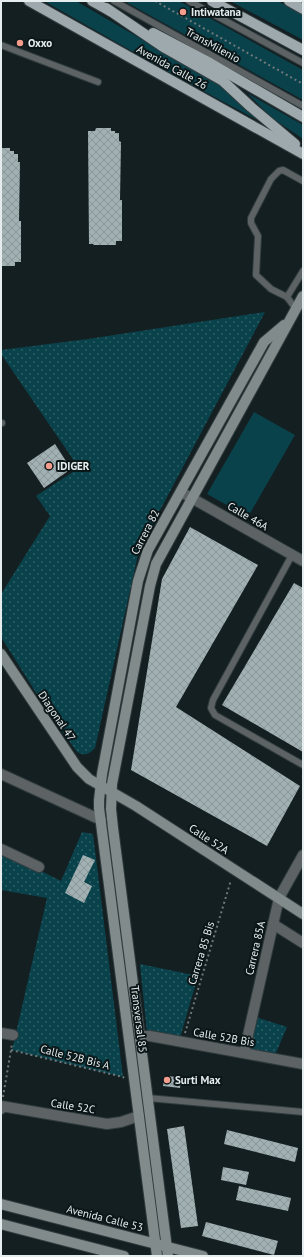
<svg xmlns="http://www.w3.org/2000/svg" width="304" height="1257" font-family="'PT Sans',sans-serif">
<defs>
<pattern id="park-dots" width="8" height="8" patternUnits="userSpaceOnUse"><rect width="8" height="8" fill="#0a424b"/><path d="M2 2h.1M6 6h.1" fill="none" stroke="#2e5e65" stroke-width="1.8" stroke-linecap="round"/></pattern>
<pattern id="building-cross-hatch" width="8" height="8" patternUnits="userSpaceOnUse"><rect width="8" height="8" fill="#a1b0b3"/><path d="M0 0l8 8M0 8l8-8" fill="none" stroke="#8a9698"/></pattern>
</defs>
<rect width="100%" height="100%" fill="#141f22"/>
<g fill="#0a424b">
<path d="M44 1H76L222 86 261 122 179 78Z"/>
<path d="M124 1H179L303 70V100Z"/>
<path d="M230 1H278L303 15V40Z"/>
<path d="M247 93 303 125V139L272 118Z"/>
<path d="M254 412 295 435 248 517 207 494Z"/>
</g>
<g fill="url(#park-dots)">
<path d="M265 312 139 550 95 748C88 755 85 756 77 752L45 707 1 637V594L50 516 36 496 79 468 1 354V350L88 339Z"/>
<path d="M82 832 93 834 123 1077 12 1050 47 898 1 890V851L61 881Z"/>
<path d="M140 964 198 976 180 1038 147 1033Z"/>
<path d="M249 1015 287 1027 275 1055 241 1049Z"/>
</g>
<g fill="url(#building-cross-hatch)">
<path d="M96 128H111V131H115V133H119V141L121 142 120 200H122V241H116V245H93L94 244H89L88 131H95Z"/>
<path d="M1 148H10V151H14V154H18V162H20L19 221H21V262H15V266H1Z"/>
<path d="M55 444 71 469 44 488 27 463Z"/>
<path d="M190 527 258 565 176 707 300 786 267 846 131 770 162 579Z"/>
<path d="M294 583 303 588V752L222 705Z"/>
<path d="M83 855 95 860 84 882 92 886 84 903 65 893Z"/>
<path d="M164 1076 181 1077 180 1088 163 1086Z"/>
<path d="M184 1126 198 1226 181 1228 167 1129Z"/>
<path d="M227 1130 298 1148 295 1162 224 1144Z"/>
<path d="M223 1167 249 1172 246 1185 221 1180Z"/>
<path d="M239 1186 291 1198 288 1211 236 1200Z"/>
<path d="M206 1222 278 1241 274 1255 202 1236Z"/>
</g>
<g fill="none" stroke-linecap="round" stroke-linejoin="round">
<g stroke="#313c3f" stroke-width="8">
<g id="lane">
<path d="M114 1 303 106"/>
<path d="M189 1 303 63"/>
<path d="M1 45 98 82"/>
<path d="M287 297 271 289 256 275 258 236 251 223V218L271 179 279 171 283 170 303 181"/>
<path d="M296 309 287 297 303 271"/>
<path d="M1 423H2"/>
<path d="M292 555 213 700 211 708 215 715 303 765"/>
<path d="M148 1098 303 1112"/>
</g>
</g>
<g stroke="#313c3f" stroke-width="12">
<g id="street">
<path d="M181 492 303 561"/>
<path d="M1 774 101 820"/>
<path d="M1 849 39 867"/>
<path d="M273 924 303 943"/>
<path d="M1 1033 13 1035"/>
<path d="M140 1036H150L303 1064"/>
<path d="M244 1053 279 898 303 855"/>
<path d="M1 1109V1106L107 1124 121 1122 139 1116"/>
</g>
</g>
<g stroke="#313c3f" stroke-width="12">
<g id="secondary">
<path d="M1 654 77 767 89 779 136 806 303 914"/>
<path d="M1 1204 203 1256"/>
<path d="M1 1224 124 1256"/>
<path d="M157 1256 99 808V800L102 774 138 581 148 550 264 342 284 325"/>
<path d="M168 1256 113 828 111 809 112 784 150 586 156 564 303 296"/>
</g>
</g>
<g stroke="#313c3f" stroke-width="12">
<g id="primary">
<path d="M29 1 303 154"/>
<path d="M92 1 110 11"/>
<path d="M212 1 303 50"/>
<path d="M289 1 303 9"/>
<path d="M106 8 165 48 223 81 251 107 295 144"/>
<path d="M153 33 210 63 303 117"/>
</g>
</g>
<g stroke="#6f787b" stroke-width="2" stroke-dasharray="2 3" stroke-linecap="butt">
<path d="M155 1 303 84"/>
<path d="M185 1033 231 880"/>
<path d="M11 1050 123 1077 124 1078"/>
<path d="M3 1097 12 1044"/>
</g>
<use href="#lane" stroke="#5d6364" stroke-width="6"/>
<use href="#street" stroke="#5d6364" stroke-width="10"/>
<use href="#secondary" stroke="#818b8c" stroke-width="10"/>
<use href="#primary" stroke="#9da9ac" stroke-width="10"/>
</g>
<g fill="#f49d8c" stroke="#0b1618" stroke-width="1.5">
<circle cx="183" cy="12" r="4"/>
<circle cx="20" cy="43" r="4"/>
<circle cx="49" cy="466" r="4"/>
<circle cx="167" cy="1080" r="4"/>
</g>
<g text-anchor="middle" stroke-width="4" stroke-linejoin="round" paint-order="stroke">
<g font-size="11" font-weight="bold" fill="#e6edef" stroke="#0b1618" text-anchor="start">
<text x="191" y="16">Intiwatana</text>
<text x="28" y="47">Oxxo</text>
<text x="57" y="470">IDIGER</text>
<text x="175" y="1084">Surti Max</text>
</g>
<g font-size="11" fill="#e6edef" stroke="#0b1618">
<text transform="translate(213 45) rotate(29)" y="4">TransMilenio</text>
<text transform="translate(172 67) rotate(29)" y="4">Avenida Calle 26</text>
<text transform="translate(248 516) rotate(30)" y="4">Calle 46A</text>
<text transform="translate(145 532) rotate(-63)" y="4">Carrera 82</text>
<text transform="translate(57 716) rotate(56)" y="4">Diagonal 47</text>
<text transform="translate(209 839) rotate(33)" y="4">Calle 52A</text>
<text transform="translate(255 948) rotate(-77)" y="4">Carrera 85A</text>
<text transform="translate(201 953) rotate(-73)" y="4">Carrera 85 Bis</text>
<text transform="translate(139 1019) rotate(83)" y="4">Transversal 85</text>
<text transform="translate(224 1037) rotate(10)" y="4">Calle 52B Bis</text>
<text transform="translate(75 1057) rotate(14)" y="4">Calle 52B Bis A</text>
<text transform="translate(73 1106) rotate(9)" y="4">Calle 52C</text>
<text transform="translate(105 1218) rotate(14)" y="4">Avenida Calle 53</text>
</g>
</g>
<rect width="304" height="1257" fill="none" stroke="#e6edef" stroke-width="4"/>
</svg>
